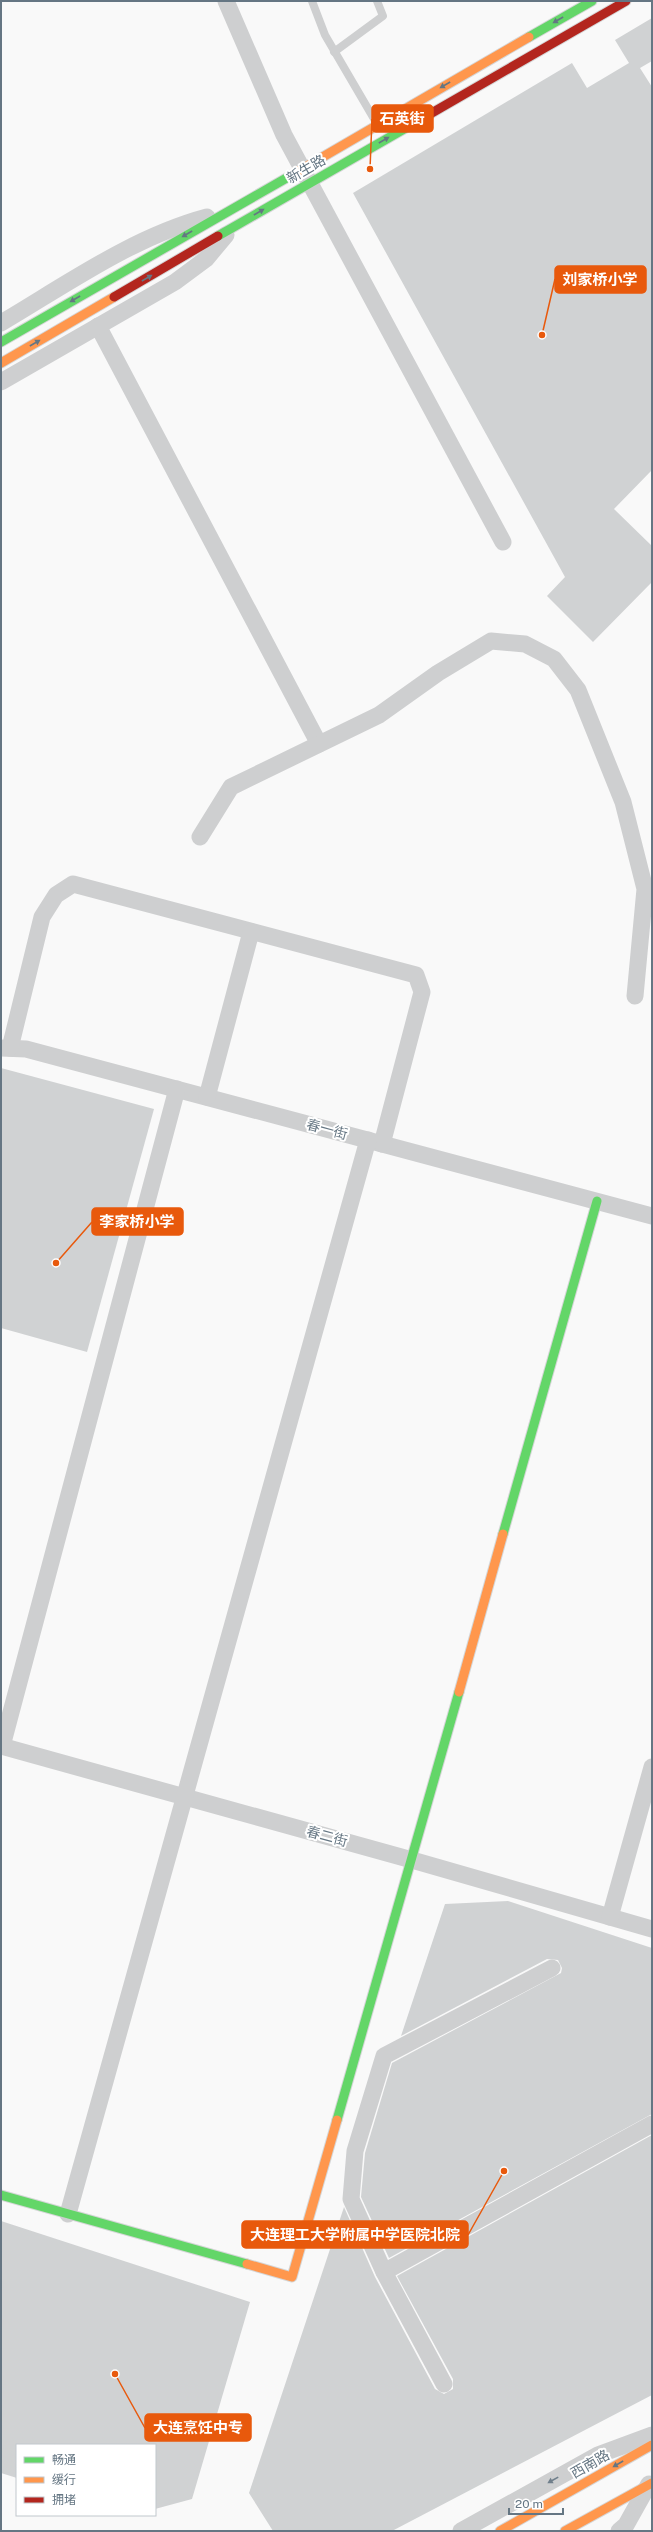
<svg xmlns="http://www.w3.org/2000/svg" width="653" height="2532" font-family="'Public Sans','Noto Sans SC',sans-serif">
<rect width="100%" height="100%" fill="#f9f9f9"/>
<g fill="#d0d2d3">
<path d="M652 18V61L640 68 652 87V470L614 509 652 546V582L593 642 547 596 565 577 353 193 572 63 587 88 629 63 615 40Z"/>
<path d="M1 1068 154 1109 87 1352 1 1328Z"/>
<path d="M508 1901 652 1948V2114L389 2258 361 2197 365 2153 392 2063 561 1973 562 1968 558 1960 547 1959 401 2036 445 1904Z"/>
<path d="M652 2135V2395L392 2531H273L249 2493 344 2207 375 2277 435 2389 444 2394 453 2389V2379L397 2276Z"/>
<path d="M1 2221 250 2302 192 2499 155 2509V2445H17V2478L1 2473Z"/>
</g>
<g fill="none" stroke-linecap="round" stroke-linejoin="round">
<g stroke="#d5d6d7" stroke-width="11">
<g id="fast">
<path d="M529 37 592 1"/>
<path d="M218 236 430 114"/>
<path d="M1 342 290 176"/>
<path d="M503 1534 597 1201"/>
<path d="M337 2120 459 1692"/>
<path d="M1 2195 247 2264"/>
</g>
</g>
<g stroke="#d5d6d7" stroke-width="11">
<g id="slow">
<path d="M290 176 529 37"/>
<path d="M1 363 114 297"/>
<path d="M459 1692 503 1534"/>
<path d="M247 2264 292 2277 337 2120"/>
<path d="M500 2531 652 2445"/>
<path d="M565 2531 652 2483"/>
</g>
</g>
<g stroke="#d5d6d7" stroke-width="11">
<g id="jam">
<path d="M430 114 626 1"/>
<path d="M114 297 218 236"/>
</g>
</g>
<g stroke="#cecfd0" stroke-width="8">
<path d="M312 1 325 35 377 124"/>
<path d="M334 52 383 16 377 1"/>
</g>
<g stroke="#cecfd0" stroke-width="17">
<path d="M226 1 284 135 503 542"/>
<path d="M1 323C67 284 133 237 207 217"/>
<path d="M98 326 319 744"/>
<path d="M1 382 175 282 206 259 226 235"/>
<path d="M200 837 231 787 379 715 438 673 491 641 525 644 554 659 578 690 623 802 645 889 635 996"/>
<path d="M1 1048 26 1049 652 1216"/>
<path d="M10 1048 42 917 56 895 73 884 416 975 422 992 382 1144"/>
<path d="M207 1097 251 932"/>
<path d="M1 1746 412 1860 652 1929"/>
<path d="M2 1746 177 1089"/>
<path d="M610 1917 652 1767"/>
<path d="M68 2214 368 1140"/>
<path d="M384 2272 652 2124"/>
<path d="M444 2384 384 2272 351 2199 355 2151 384 2056 552 1968"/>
<path d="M461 2531 598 2455 652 2435"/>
<path d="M619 2531 626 2525 649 2484"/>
</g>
<use href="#fast" stroke="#63d668" stroke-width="9"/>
<use href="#slow" stroke="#ff974d" stroke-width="9"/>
<use href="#jam" stroke="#b3261e" stroke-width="9"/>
</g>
<defs><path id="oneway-solid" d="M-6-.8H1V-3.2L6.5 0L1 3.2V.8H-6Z"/></defs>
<g fill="#657683">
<use href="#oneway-solid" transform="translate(558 20) rotate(150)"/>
<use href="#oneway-solid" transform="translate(445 85) rotate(150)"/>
<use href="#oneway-solid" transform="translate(384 140) rotate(-30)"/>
<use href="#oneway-solid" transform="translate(259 212) rotate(-30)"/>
<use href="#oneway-solid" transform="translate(187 234) rotate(150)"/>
<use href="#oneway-solid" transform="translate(147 278) rotate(-30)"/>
<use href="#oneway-solid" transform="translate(75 299) rotate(150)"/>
<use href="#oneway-solid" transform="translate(35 343) rotate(-30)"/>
<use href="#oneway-solid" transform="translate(618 2464) rotate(150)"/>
</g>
<use fill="#707f8b" href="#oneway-solid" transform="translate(553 2480) rotate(151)"/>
<g text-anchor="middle" stroke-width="4" stroke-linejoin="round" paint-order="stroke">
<g font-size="14" fill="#657683" stroke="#fff">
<text transform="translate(306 169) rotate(-30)" y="5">新生路</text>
<text transform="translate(327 1129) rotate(15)" y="5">春一街</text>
<text transform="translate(327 1836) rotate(15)" y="5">春二街</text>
<text transform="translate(590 2464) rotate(-30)" y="5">西南路</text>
</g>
</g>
<path fill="none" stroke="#e8590c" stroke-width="1.5" d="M370 169L372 119M542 335L555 279M56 1263L92 1222M504 2171L468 2235M115 2374L145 2428"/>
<g fill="#e8590c" stroke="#fff" stroke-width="1.5">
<circle cx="370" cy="169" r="4"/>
<circle cx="542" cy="335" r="4"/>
<circle cx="56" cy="1263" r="4"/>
<circle cx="504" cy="2171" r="4"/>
<circle cx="115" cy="2374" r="4"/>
</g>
<g fill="#e8590c" stroke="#e8590c" stroke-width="1.5">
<rect x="372" y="105" width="61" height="27" rx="4"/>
<rect x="555" y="266" width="91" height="27" rx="4"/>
<rect x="92" y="1208" width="91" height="27" rx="4"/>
<rect x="242" y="2221" width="226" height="27" rx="4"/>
<rect x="145" y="2414" width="106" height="27" rx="4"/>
</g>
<g font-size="15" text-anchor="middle" font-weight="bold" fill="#fff">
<text x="402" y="124">石英街</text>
<text x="600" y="285">刘家桥小学</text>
<text x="137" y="1227">李家桥小学</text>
<text x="355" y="2240">大连理工大学附属中学医院北院</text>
<text x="198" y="2433">大连烹饪中专</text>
</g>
<rect width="653" height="2532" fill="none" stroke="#657683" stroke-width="4"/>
<rect x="16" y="2444" width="140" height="72" fill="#ffffff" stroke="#c1c8cd"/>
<rect x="24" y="2457" width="20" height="6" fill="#63d668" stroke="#c1c8cd"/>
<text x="52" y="2464" font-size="12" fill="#657683">畅通</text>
<rect x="24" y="2477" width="20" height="6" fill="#ff974d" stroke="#c1c8cd"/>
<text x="52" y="2484" font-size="12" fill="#657683">缓行</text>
<rect x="24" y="2497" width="20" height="6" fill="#b3261e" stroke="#c1c8cd"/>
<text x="52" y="2504" font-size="12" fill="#657683">拥堵</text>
<path d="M509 2508v6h54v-6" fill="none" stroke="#657683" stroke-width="2"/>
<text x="515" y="2508" font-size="12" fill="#657683" stroke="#ffffff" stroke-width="3" paint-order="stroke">20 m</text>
</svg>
